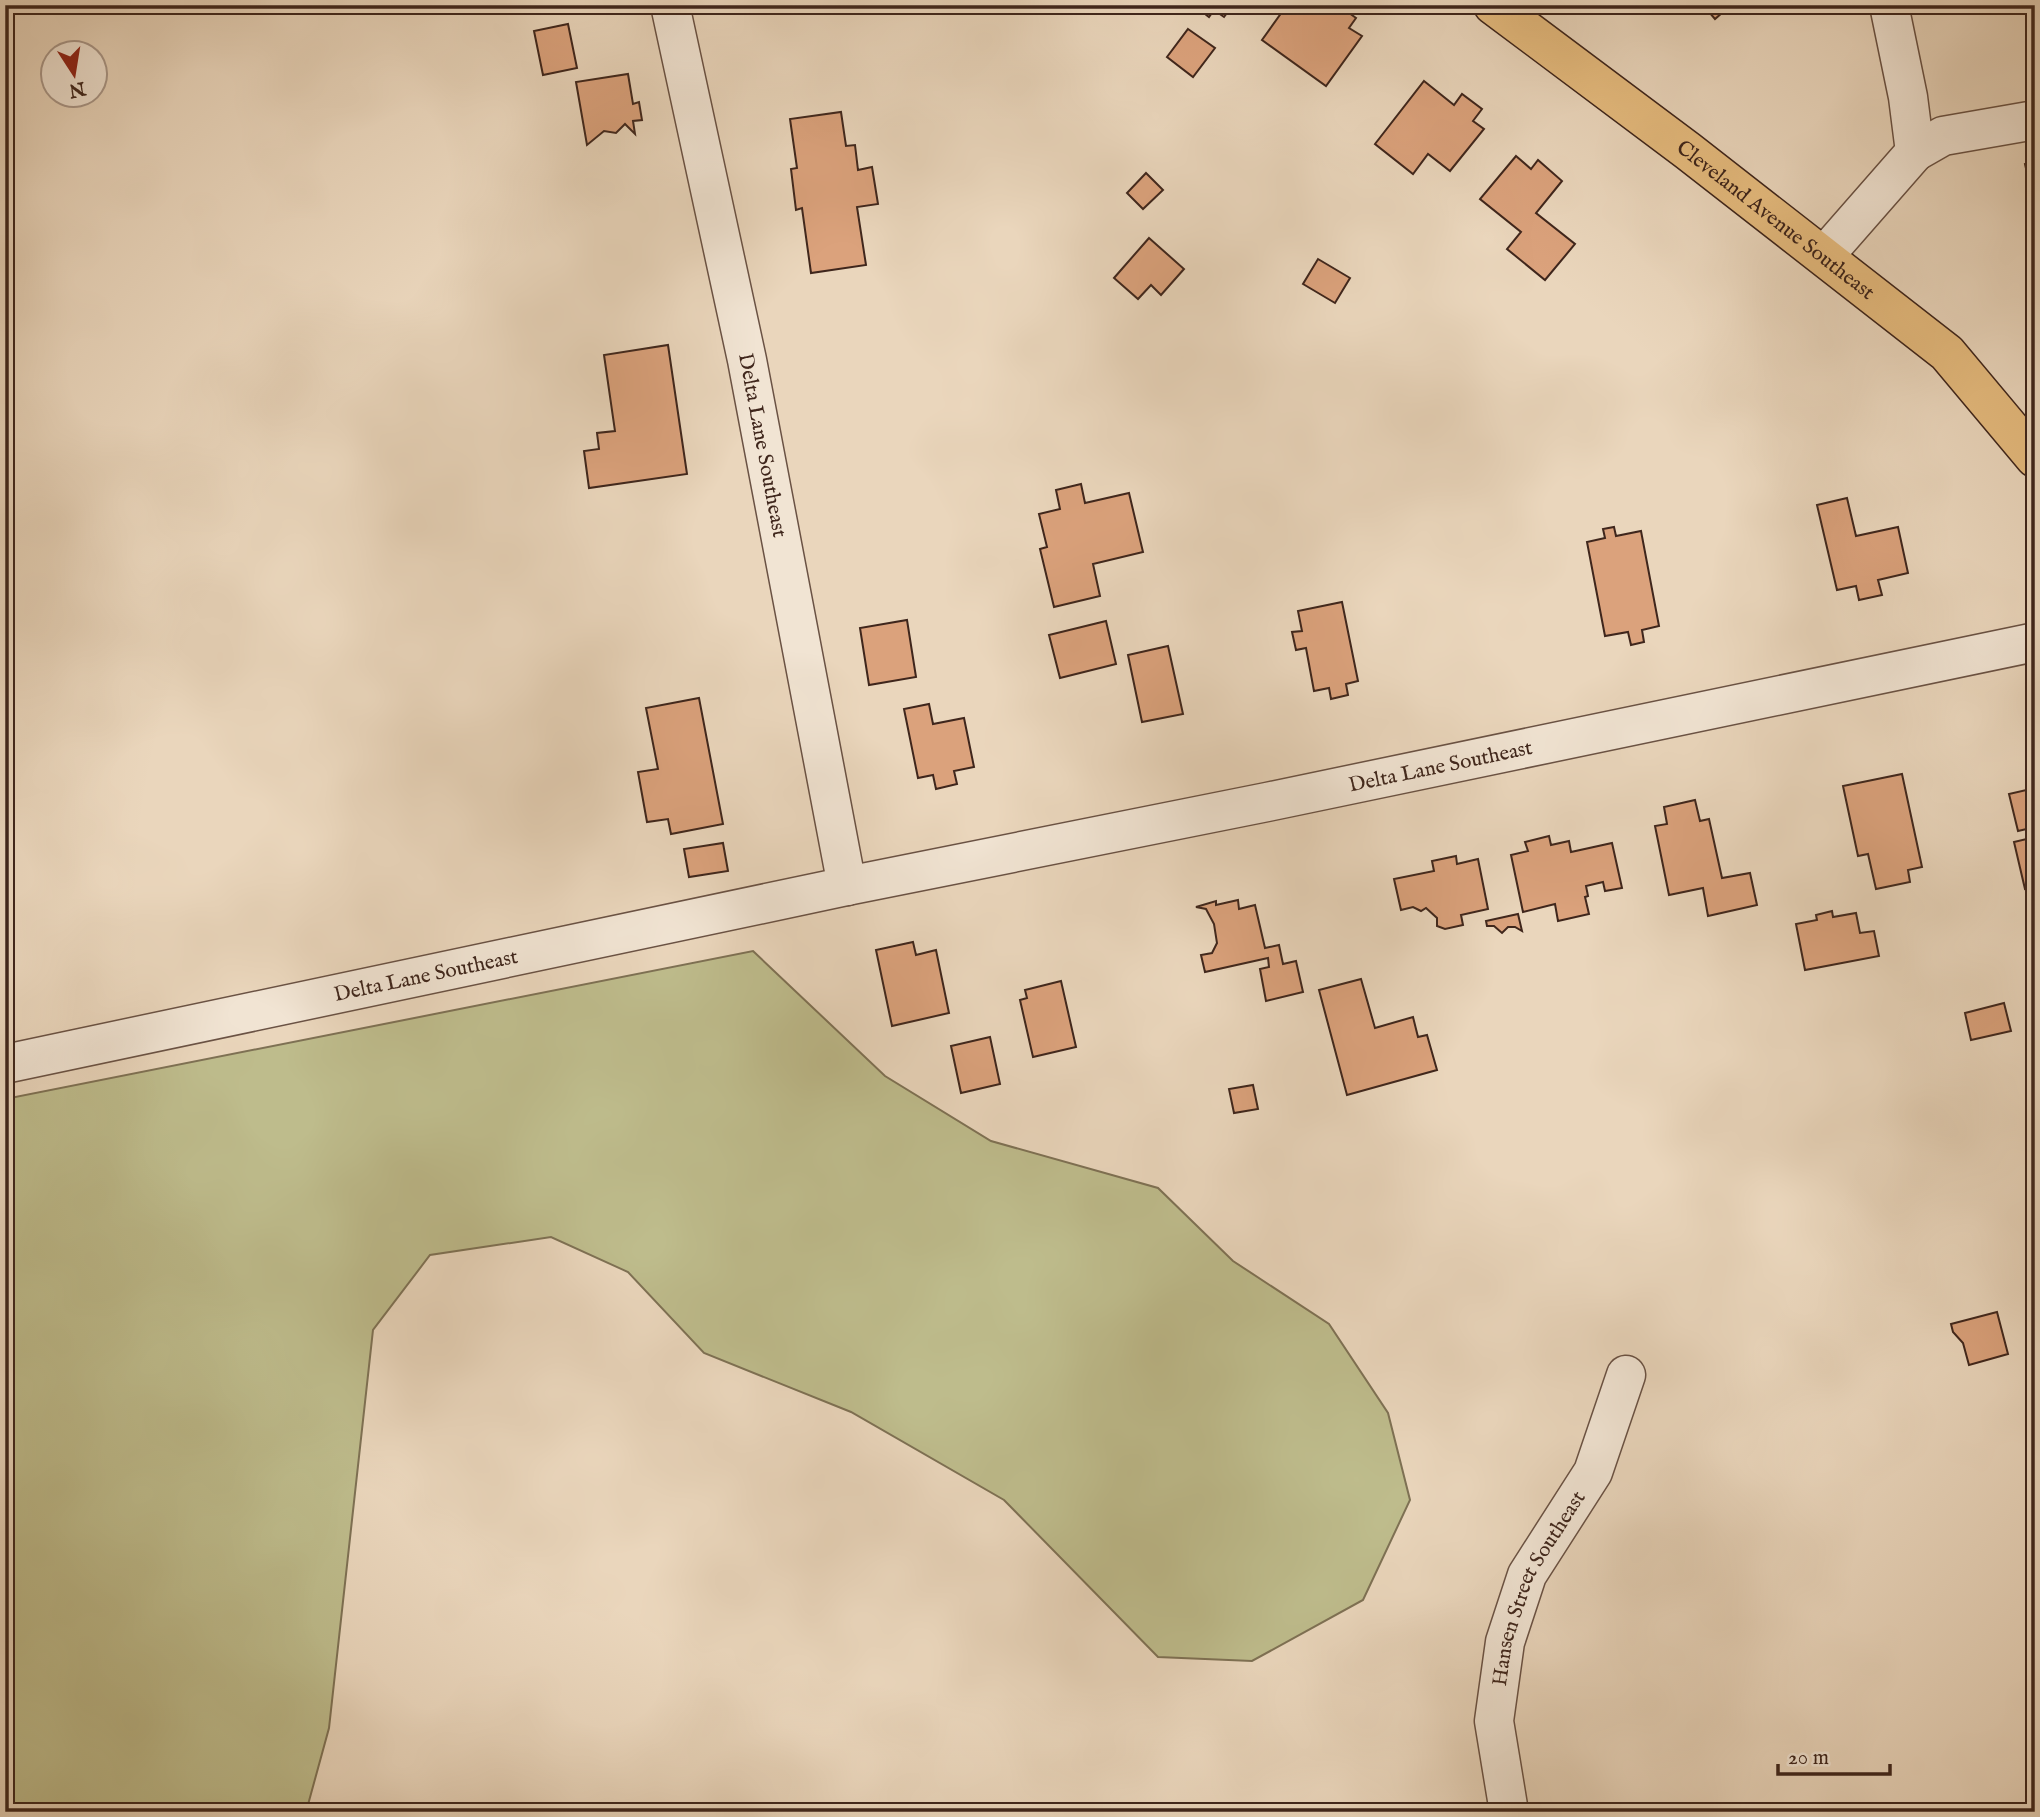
<svg xmlns="http://www.w3.org/2000/svg" width="2040" height="1817" font-family="'IM FELL English',serif">
<rect width="100%" height="100%" fill="#ead6bc"/>
<filter id="stains"><feTurbulence type="fractalNoise" baseFrequency=".00286" numOctaves="4"/><feColorMatrix values="0 0 0 0 .2 0 0 0 0 .09 0 0 0 0 .02 0 0 0 .5 -.17"/></filter>
<radialGradient id="worn" r=".72"><stop offset=".6" stop-color="#630" stop-opacity="0"/><stop offset="1" stop-color="#630" stop-opacity=".3"/></radialGradient>
<path fill="#bebc8c" stroke="#7e7154" stroke-width="2" d="M753 951 885 1076 991 1141 1158 1188 1233 1261 1329 1324 1388 1413 1410 1500 1363 1600 1252 1661 1158 1657 1004 1500 851 1412 704 1353 628 1272 551 1237 430 1255 373 1330 329 1728 306 1812H5V1099Z"/>
<g fill="#dba27c" stroke="#3f261c" stroke-width="2">
<path d="M1204 5H1233L1224 17 1214 10 1209 17 1200 10Z"/>
<path d="M1287 5H1338L1356 18 1349 28 1362 36 1326 86 1262 40Z"/>
<path d="M1703 5H1731L1715 19Z"/>
<path d="M568 24 577 68 543 75 534 31Z"/>
<path d="M1188 29 1215 48 1193 77 1167 57Z"/>
<path d="M628 74 633 104 639 102 642 120 633 121 635 134 625 124 616 133 604 131 587 145 576 82Z"/>
<path d="M1424 81 1454 105 1462 94 1482 109 1473 121 1484 129 1450 171 1428 154 1413 174 1375 144Z"/>
<path d="M841 112 846 146 855 145 858 170 872 167 878 204 857 207 866 265 811 273 802 208 796 210 791 169 797 168 790 119Z"/>
<path d="M1516 156 1531 169 1538 160 1562 181 1536 213 1575 244 1545 280 1507 249 1521 232 1480 199Z"/>
<path d="M2035 162V209L2025 164Z"/>
<path d="M1146 173 1163 190 1143 209 1127 193Z"/>
<path d="M1149 238 1184 269 1161 295 1151 285 1138 299 1114 278Z"/>
<path d="M1318 259 1350 278 1335 303 1303 284Z"/>
<path d="M668 345 687 474 589 488 584 451 599 449 597 433 615 431 604 355Z"/>
<path d="M1081 484 1085 503 1129 493 1143 552 1093 564 1100 596 1054 607 1040 549 1047 547 1039 514 1060 509 1056 490Z"/>
<path d="M1847 498 1856 536 1898 527 1908 573 1878 580 1882 595 1859 600 1856 586 1837 590 1817 505Z"/>
<path d="M1614 527 1616 536 1641 531 1659 626 1642 630 1644 642 1631 645 1628 632 1605 636 1587 542 1605 538 1603 529Z"/>
<path d="M1342 602 1358 681 1346 684 1348 695 1331 699 1329 688 1314 691 1306 648 1296 650 1292 632 1302 631 1298 611Z"/>
<path d="M907 620 916 677 869 685 860 628Z"/>
<path d="M1106 621 1116 664 1060 678 1049 635Z"/>
<path d="M1168 646 1183 714 1142 722 1128 655Z"/>
<path d="M699 698 723 824 671 834 668 819 647 822 638 772 658 769 646 708Z"/>
<path d="M929 704 933 724 964 718 974 767 954 771 957 784 936 789 933 775 918 778 904 709Z"/>
<path d="M1902 774 1922 867 1908 870 1910 882 1876 889 1868 854 1858 856 1843 786Z"/>
<path d="M2035 788V827L2018 831 2009 794Z"/>
<path d="M1695 800 1700 821 1709 819 1722 878 1750 873 1757 905 1708 916 1703 888 1669 895 1655 826 1667 824 1664 807Z"/>
<path d="M1549 836 1551 845 1569 841 1571 852 1612 843 1622 888 1605 891 1603 882 1586 886 1588 896 1585 897 1589 914 1558 921 1555 904 1523 912 1511 855 1528 851 1525 842Z"/>
<path d="M2035 837V887L2025 889 2014 842Z"/>
<path d="M723 843 728 871 689 877 684 849Z"/>
<path d="M1456 856 1457 864 1478 859 1488 909 1461 915 1463 925 1445 929 1437 926V918L1426 908 1421 911 1413 907 1401 910 1394 879 1434 871 1432 861Z"/>
<path d="M1238 900 1239 909 1255 905 1265 948 1279 945 1283 964 1296 961 1303 992 1266 1001 1260 969 1269 967 1268 958 1205 972 1201 955 1212 953 1217 943 1214 924 1206 909 1196 907 1216 901V905Z"/>
<path d="M1832 911 1833 917 1856 913 1860 933 1874 931 1879 956 1805 970 1796 924 1817 920 1816 915Z"/>
<path d="M1518 914 1522 931 1515 927H1508L1502 933 1494 926H1487L1486 921Z"/>
<path d="M913 942 916 955 936 950 949 1013 892 1026 876 950Z"/>
<path d="M1361 979 1375 1028 1413 1017 1418 1037 1427 1035 1437 1070 1347 1095 1319 990Z"/>
<path d="M1061 981 1076 1047 1033 1057 1020 1000 1027 998 1025 990Z"/>
<path d="M2004 1003 2011 1031 1971 1040 1965 1013Z"/>
<path d="M990 1037 1000 1084 961 1093 951 1046Z"/>
<path d="M1253 1085 1258 1109 1234 1113 1229 1089Z"/>
<path d="M1997 1312 2008 1354 1969 1365 1963 1343 1953 1332 1951 1324Z"/>
</g>
<g fill="none" stroke-linecap="round" stroke-linejoin="round">
<g stroke="#6a5244" stroke-width="41">
<g id="minor">
<path id="s1" d="M670 5 747 360 847 886"/>
<path d="M1915 152 1943 136 2035 120"/>
<path d="M1824 256 1915 152 1908 97 1889 5"/>
<path id="s2" d="M5 1064 847 886 1267 802 2035 642"/>
<path id="s3" d="M1509 1812 1494 1721 1505 1642 1527 1575 1593 1472 1626 1375"/>
</g>
</g>
<g stroke="#3f261c" stroke-width="41">
<g id="major">
<path id="s4" d="M1493 5 1688 151 1947 353 2035 458"/>
</g>
</g>
<use href="#minor" stroke="#f1e4d3" stroke-width="38"/>
<use href="#major" stroke="#e5bb7e" stroke-width="38"/>
</g>
<g text-anchor="middle" stroke-width="6" stroke-linejoin="round" paint-order="stroke">
<g font-size="21" fill="#3f261c" stroke="#f1e4d3">
<text dy="7" stroke="none"><textPath href="#s4" startOffset="355">Cleveland Avenue Southeast</textPath></text>
<text dy="7" stroke="none"><textPath href="#s1" startOffset="450">Delta Lane Southeast</textPath></text>
<text dy="7" stroke="none"><textPath href="#s2" startOffset="1466">Delta Lane Southeast</textPath></text>
<text dy="7" stroke="none"><textPath href="#s2" startOffset="430">Delta Lane Southeast</textPath></text>
<text dy="7" stroke="none"><textPath href="#s3" startOffset="234">Hansen Street Southeast</textPath></text>
</g>
</g>
<rect width="2040" height="1817" fill="none" stroke="#ead6bc" stroke-width="28"/>
<rect x="7" y="7" width="2026" height="1803" fill="none" stroke="#3f261c" stroke-width="3.5"/>
<rect x="14" y="14" width="2012" height="1789" fill="none" stroke="#3f261c" stroke-width="2"/>
<g transform="translate(74 74) rotate(168)"><circle r="33" fill="#f1e4d3" stroke="#aa988a" stroke-width="2"/>
<path d="M0-5L12 26L0 18L-12 26Z" fill="#8f2418"/>
<text y="-10" font-size="19" font-weight="bold" text-anchor="middle" fill="#3f261c">N</text>
</g>
<path d="M1778 1764v10h112v-10" fill="none" stroke="#3f261c" stroke-width="3.5"/>
<text x="1788" y="1764" font-size="21" fill="#3f261c" stroke="#f1e4d3" stroke-width="5" paint-order="stroke">20 m</text>
<rect width="100%" height="100%" filter="url(#stains)"/>
<rect width="100%" height="100%" fill="url(#worn)"/>
</svg>
